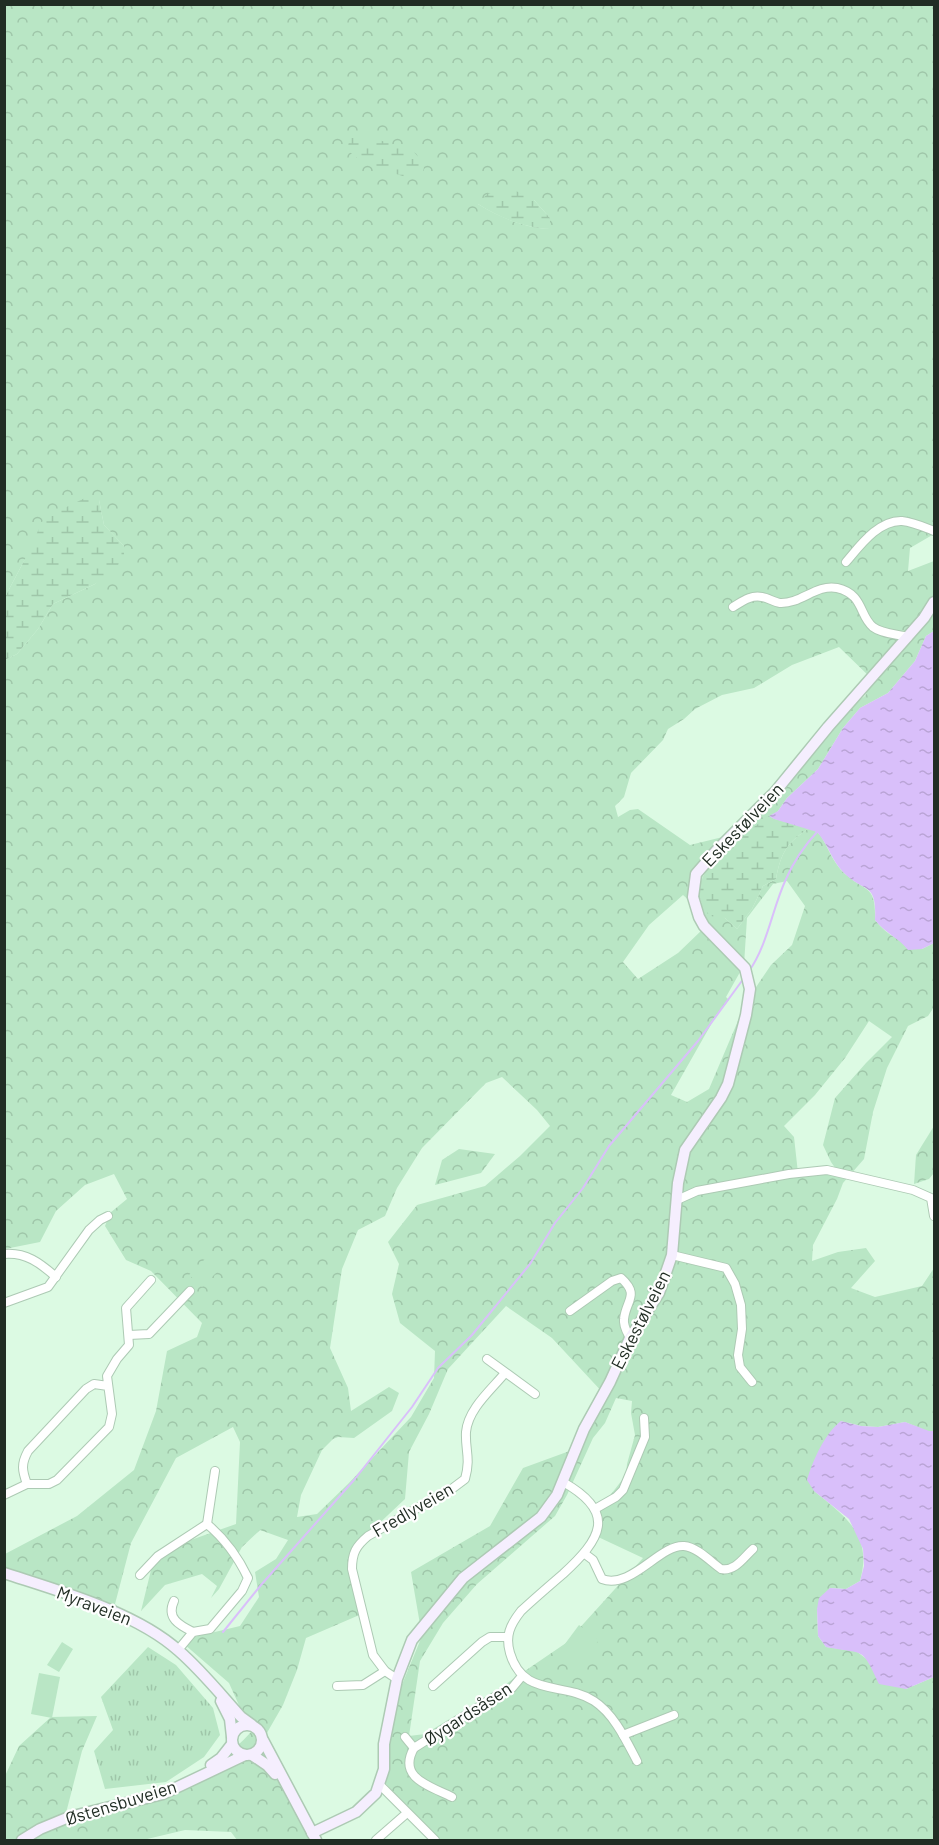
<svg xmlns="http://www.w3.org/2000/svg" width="939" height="1845" font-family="Barlow,sans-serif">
<defs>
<pattern id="grass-tufts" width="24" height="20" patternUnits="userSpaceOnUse" patternTransform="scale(1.5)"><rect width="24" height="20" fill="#b9e6c5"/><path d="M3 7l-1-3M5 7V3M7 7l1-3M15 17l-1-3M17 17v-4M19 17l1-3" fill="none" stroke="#9fc6a9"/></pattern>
<pattern id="forest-crowns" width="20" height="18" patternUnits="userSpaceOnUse" patternTransform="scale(1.5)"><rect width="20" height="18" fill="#b9e6c5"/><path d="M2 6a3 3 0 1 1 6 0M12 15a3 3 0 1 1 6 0" fill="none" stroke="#9fc6a9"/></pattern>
<pattern id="wetland-marsh" width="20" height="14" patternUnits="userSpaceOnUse" patternTransform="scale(1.5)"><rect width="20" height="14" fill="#b9e6c5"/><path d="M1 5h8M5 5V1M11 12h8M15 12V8" fill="none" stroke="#9fc6a9"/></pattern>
<pattern id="water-ripples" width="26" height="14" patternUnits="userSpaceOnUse" patternTransform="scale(1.5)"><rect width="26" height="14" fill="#d9bffa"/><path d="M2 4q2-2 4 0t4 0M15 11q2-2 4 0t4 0" fill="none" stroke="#baa4d6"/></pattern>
</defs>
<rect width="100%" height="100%" fill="#dcfae3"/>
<path fill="url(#grass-tufts)" d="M148 1647 176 1665 213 1708 220 1735 204 1757 166 1782 105 1789 94 1751 113 1730 101 1697Z"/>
<g fill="url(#forest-crowns)" fill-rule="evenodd">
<path d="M5 5H934V534L910 548 908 571 934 561V631L926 636 915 661 888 693 860 708 843 728 818 769 787 798 778 811 703 875 700 886V902L725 918 737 929 752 909 763 886 776 879C781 852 787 843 809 828L817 832 821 836C828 848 834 864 844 873 866 893 876 884 875 920 887 936 904 943 922 949L934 943V1007L928 1016 908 1026 887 1068 873 1112 864 1159 843 1183 837 1199 813 1245 812 1261 838 1252 866 1248 875 1261 851 1288 875 1297 922 1286 934 1268V1431L929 1432 905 1422 878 1427 861 1426 841 1421 814 1491C846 1517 873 1535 860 1581L846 1589 830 1588 817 1609 818 1636 826 1647 856 1651 906 1689 934 1677V1840H434L382 1779 401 1687 422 1636 411 1572 490 1526 523 1468 575 1449 605 1395 552 1338 506 1306 448 1369 429 1414 409 1452 405 1499 370 1532 354 1560 364 1613 306 1638 297 1670 283 1705 260 1745 287 1789 314 1840H237L231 1832 185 1830 143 1840H5V1776L19 1746 51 1717 97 1716 82 1751 66 1813C131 1799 205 1784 251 1732L229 1683 184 1644 193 1634 194 1637 240 1626 259 1597 255 1572 276 1559 288 1540 260 1530 242 1547 219 1589 211 1598 217 1586 202 1574 165 1585 141 1611 152 1566 188 1541 236 1524 240 1442 233 1427 176 1458 131 1543 115 1604 122 1611 5 1568V1554L77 1516 134 1470 156 1411 167 1351 197 1337 202 1323 151 1271 126 1260 105 1226 110 1213 127 1199 114 1174 85 1185 56 1211 40 1242 5 1249V660L17 654 38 629 53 604 95 584 124 546 104 525 99 500 24 561 5 597ZM534 200 550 218 549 229C525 228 499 217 478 204ZM839 647 873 680 865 696 847 710 800 769 735 834 690 845 638 809 630 810 618 817 615 806 624 797 631 773 663 740 668 729 684 719 695 709 722 695 754 688 792 665ZM787 881 805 906 792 945 771 965 746 1002 709 1089 687 1102 671 1095 717 1014 729 1000 726 997 744 965 747 918 773 884ZM683 895 694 905 703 929 678 953 638 979 623 962 649 925ZM869 1021 892 1037 866 1063 835 1098 823 1145 831 1162 838 1172 832 1175 798 1173 794 1137 784 1126 815 1095 845 1058ZM502 1077 537 1110 550 1126 520 1156 485 1186 417 1205 388 1242 399 1264 392 1294 400 1323 435 1351 434 1378 411 1417 348 1484 317 1514 297 1517 301 1495 322 1450 333 1439 338 1437 354 1438 392 1411 399 1393 389 1387 351 1411 348 1388 330 1348 342 1269 358 1230 385 1216 397 1188 422 1148 486 1083ZM616 1398 632 1401 631 1413 635 1435 627 1464 626 1475 601 1507 596 1536 643 1558 566 1643 497 1690 425 1734 409 1736 420 1661 443 1623 477 1584 555 1516 567 1495 593 1438 605 1423Z"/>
<path d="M934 1126V1173L929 1179 914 1184 916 1155Z"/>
<path d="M459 1149 495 1154 481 1173 435 1185 442 1160Z"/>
</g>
<g fill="url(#wetland-marsh)">
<path d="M367 136 413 151 421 160H425L423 173 409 178 365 164 347 150 350 138Z"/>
<path d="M512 189 534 200 550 218V229C525 228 498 217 478 204L487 194Z"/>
<path d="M85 498 99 500 104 525 124 546V560L95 584 53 604 38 629 17 654 5 660V597L24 561 44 518Z"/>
<path d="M769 816 775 819 809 828C787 843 781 852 776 879L763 886 752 909 737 929 725 918 710 916C707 912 704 908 702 904 685 870 748 832 769 816Z"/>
</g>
<g fill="#b9e6c5">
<path d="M211 1253 224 1265 202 1287 189 1275Z"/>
<path d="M579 1625 599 1640 579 1667 559 1652Z"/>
<path d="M62 1642 73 1649 59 1672 47 1665Z"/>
<path d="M39 1673 60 1677 52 1718 31 1714Z"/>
</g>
<g fill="url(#water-ripples)">
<path d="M934 631V943L922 949 908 950C899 938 885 933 875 920 877 881 865 894 843 872 832 861 828 844 817 832L774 819 769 816 778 811 787 798 818 769 843 728 860 708 888 693 915 661 926 636Z"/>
<path d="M841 1421 861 1426 878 1427 905 1422 929 1431H934V1677L906 1689 879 1684C861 1645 865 1655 826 1647L818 1636 817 1609 819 1598 830 1588 846 1589 860 1581 864 1566 863 1549 849 1519 814 1491 807 1480C813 1460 825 1433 841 1421Z"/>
</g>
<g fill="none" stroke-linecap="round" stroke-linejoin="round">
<g stroke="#d9bffa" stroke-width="2">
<path d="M749 971C768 944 772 909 786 879 794 861 804 846 817 832"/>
<path d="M223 1632 261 1585 354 1480 412 1407 438 1368 472 1335 530 1264 555 1223 583 1188 609 1146 698 1041 744 978"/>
</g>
<g stroke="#adcab4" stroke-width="10">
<g id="minor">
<path d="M846 562C859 547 878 520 902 521 913 522 924 527 934 531"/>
<path d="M733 607C743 601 750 595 762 597 768 598 774 602 780 603 801 604 816 584 837 588 864 594 859 616 873 627 882 634 897 634 908 637"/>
<path d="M677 1200 697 1191 789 1174 827 1170 913 1190 931 1198 934 1216"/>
<path d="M4 1254C26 1252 40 1263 56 1277"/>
<path d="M672 1255 726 1268 735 1284 741 1305 742 1329 738 1355 740 1367 752 1382"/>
<path d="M4 1303 48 1287 89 1230 100 1220 108 1216"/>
<path d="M570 1311 612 1281 621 1278C640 1295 626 1300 624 1319 623 1326 627 1332 630 1338"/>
<path d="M129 1335 149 1334 190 1291"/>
<path d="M487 1359 535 1394"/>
<path d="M108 1386 94 1384 86 1389 28 1451C21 1464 22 1470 27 1484H49L57 1480 109 1427 112 1414 107 1376 117 1359 129 1345 126 1308 151 1280"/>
<path d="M563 1482C618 1513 601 1539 563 1574 549 1586 535 1598 521 1611 510 1625 505 1636 510 1653 523 1698 563 1681 594 1701 614 1714 626 1740 637 1761"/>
<path d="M4 1495 27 1484"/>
<path d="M595 1509 616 1497 623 1490 645 1437 644 1418"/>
<path d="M207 1524 215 1471"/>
<path d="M585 1554 593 1560 602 1579C631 1590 660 1544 684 1546 697 1547 711 1562 721 1569 735 1572 744 1557 753 1549"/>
<path d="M140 1575 158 1556 207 1524C225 1539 238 1557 248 1578L242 1591 210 1629 193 1632 178 1650"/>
<path d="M174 1601C166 1618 179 1625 193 1632"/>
<path d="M397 1679 385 1671 373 1655 352 1569C352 1553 356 1546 368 1536L453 1488 465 1479C471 1458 465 1450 466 1432 468 1409 491 1390 505 1373"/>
<path d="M337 1686 363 1685 385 1671"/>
<path d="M433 1686 482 1642 490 1637H507"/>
<path d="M623 1735 674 1715"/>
<path d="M405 1737 414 1748"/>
<path d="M380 1785 435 1840"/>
<path d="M452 1797C430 1786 397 1778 414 1748L496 1696 512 1688 522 1676"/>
<path d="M376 1840 407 1813"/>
</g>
</g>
<g stroke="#adcab4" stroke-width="13">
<g id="secondary">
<path d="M4 1573C59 1591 136 1612 179 1651 202 1671 221 1695 241 1717L252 1725"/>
<path d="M221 1701 230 1719 232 1737"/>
<circle cx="247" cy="1740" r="15"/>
<path d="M263 1740 316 1840"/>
<path d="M252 1755 267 1765 275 1774"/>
<path d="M211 1765 221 1758 232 1744"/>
<path d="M312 1833 356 1812 376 1793 384 1769V1744L397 1679 412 1640 463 1578 541 1517 557 1495 584 1429 610 1382 630 1338 659 1293 672 1255 678 1183 685 1150 721 1098 728 1084 746 1015 750 989 745 968 704 926 699 917 693 897 696 874 716 851 775 792 828 727 924 618 934 602"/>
<path d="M22 1840 40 1829 69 1817 163 1794 245 1755"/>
</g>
</g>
<use href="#minor" stroke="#fff" stroke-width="8"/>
<use href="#secondary" stroke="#f5eefe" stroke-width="10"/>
</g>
<g text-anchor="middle" stroke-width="4.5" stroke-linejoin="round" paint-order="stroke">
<g font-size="18" fill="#212d24" stroke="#fefefe">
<text transform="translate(743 825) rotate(-46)" y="6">Eskestølveien</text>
<text transform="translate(641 1320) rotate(-63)" y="6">Eskestølveien</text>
<text transform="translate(413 1510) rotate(-30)" y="6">Fredlyveien</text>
<text transform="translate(94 1606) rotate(21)" y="6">Myraveien</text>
<text transform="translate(468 1714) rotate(-33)" y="6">Øygardsåsen</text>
<text transform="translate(121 1803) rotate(-17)" y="6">Østensbuveien</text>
</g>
</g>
<rect width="939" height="1845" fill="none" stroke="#212d24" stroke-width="12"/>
</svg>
